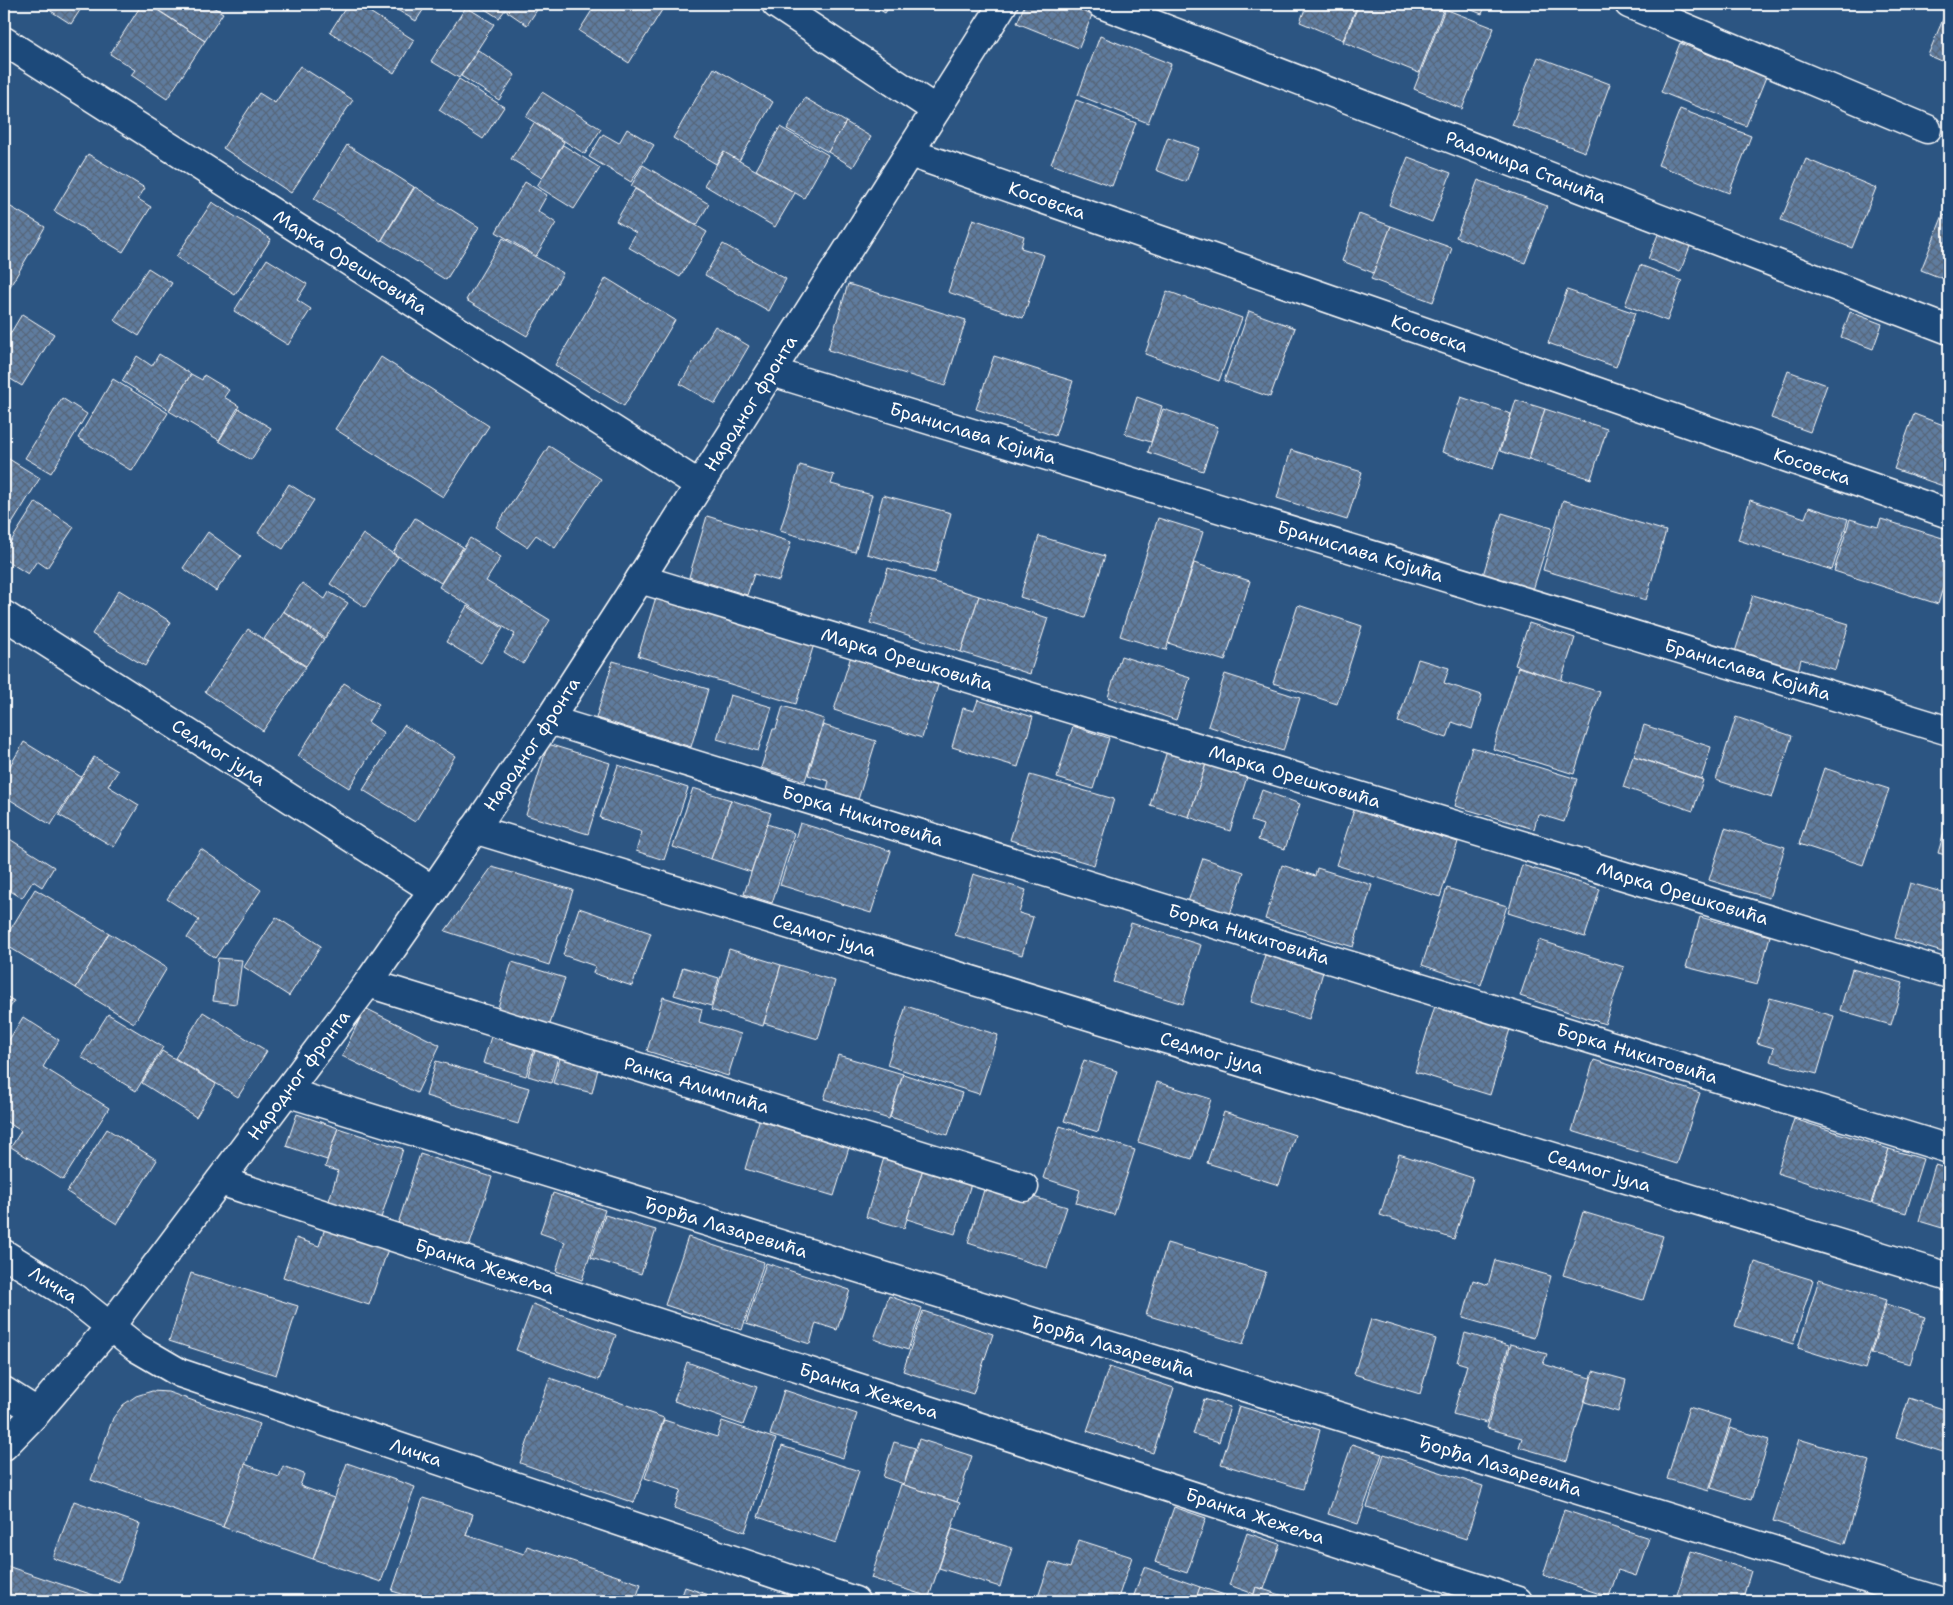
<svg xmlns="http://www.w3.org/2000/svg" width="1953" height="1605" font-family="'Shantell Sans',sans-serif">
<defs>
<pattern id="building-cross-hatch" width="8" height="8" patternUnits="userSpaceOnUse" patternTransform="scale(1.25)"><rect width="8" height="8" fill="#5e7c9f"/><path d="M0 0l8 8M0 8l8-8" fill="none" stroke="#56667a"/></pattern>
</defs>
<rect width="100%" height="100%" fill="#2c5582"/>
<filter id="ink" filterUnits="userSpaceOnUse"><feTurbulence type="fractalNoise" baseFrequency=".02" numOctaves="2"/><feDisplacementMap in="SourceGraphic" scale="10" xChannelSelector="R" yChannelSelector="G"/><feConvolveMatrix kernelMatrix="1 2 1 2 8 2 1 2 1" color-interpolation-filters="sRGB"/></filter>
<g filter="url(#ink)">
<g fill="url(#building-cross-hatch)" stroke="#fff">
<path d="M40 4H84L71 24Z"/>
<path d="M142 4H148L205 41 167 99 131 75 135 70 110 54Z"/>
<path d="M153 4H208L223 13 205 41 152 6Z"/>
<path d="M348 4H357L414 40 394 73 330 32Z"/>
<path d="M387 4H427L416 21Z"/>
<path d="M477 4H541L527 25 505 10 499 18Z"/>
<path d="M596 4H652L662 10 629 63 579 31Z"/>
<path d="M870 4H891L885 13Z"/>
<path d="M1025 4H1065L1092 15 1079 48 1017 23Z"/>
<path d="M1307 4H1358L1343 40 1300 22Z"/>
<path d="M1359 4H1434L1444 8 1419 73 1343 42Z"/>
<path d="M1456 4H1486L1482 14Z"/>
<path d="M1949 5V64L1928 55Z"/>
<path d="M466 7 494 24 459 78 431 61Z"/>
<path d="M1445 9 1494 28 1462 109 1414 89Z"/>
<path d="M1100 36 1171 64 1148 123 1078 95Z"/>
<path d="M1680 43 1766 77 1746 126 1661 92Z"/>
<path d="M478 50 515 75 499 100 461 76Z"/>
<path d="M1538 57 1610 84 1585 152 1512 125Z"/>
<path d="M300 66 353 100 291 193 223 148 259 93 275 103Z"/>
<path d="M714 68 773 102 739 161 723 152 716 164 673 138Z"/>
<path d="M459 79 504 107 483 139 439 110Z"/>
<path d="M542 92 601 129 585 154 526 117Z"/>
<path d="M805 98 846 122 828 152 787 129Z"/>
<path d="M1076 100 1136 123 1112 186 1051 164Z"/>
<path d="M1680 109 1751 136 1729 193 1658 165Z"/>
<path d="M846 122 871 137 853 167 828 152Z"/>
<path d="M534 123 564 142 542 178 511 159Z"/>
<path d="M780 127 828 155 804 198 756 170Z"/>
<path d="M627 129 654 145 631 182 589 157 603 134 619 143Z"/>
<path d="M1168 137 1199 148 1186 182 1156 170Z"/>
<path d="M347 145 414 187 381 241 314 199Z"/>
<path d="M563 145 600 168 574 209 537 186Z"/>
<path d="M724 152 795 193 775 227 704 185Z"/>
<path d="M88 154 145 188 138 199 151 207 123 252 54 211Z"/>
<path d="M1408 157 1451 173 1432 222 1389 205Z"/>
<path d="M1806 159 1876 188 1852 248 1781 220Z"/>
<path d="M643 165 709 204 697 225 631 186Z"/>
<path d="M1478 180 1547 206 1525 263 1456 237Z"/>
<path d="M525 182 547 195 538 211 556 223 536 256 496 232Z"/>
<path d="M415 187 479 227 446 280 382 240Z"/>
<path d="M635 189 707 232 680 277 628 247 636 233 616 221Z"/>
<path d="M212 202 271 239 235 295 176 257Z"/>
<path d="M4 203 45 227 8 290 4 287Z"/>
<path d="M1359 214 1391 226 1374 273 1342 261Z"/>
<path d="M1943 215 1949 217V281L1921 270Z"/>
<path d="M973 219 1024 236 1021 248 1044 255 1023 318 948 292Z"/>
<path d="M1391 226 1452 248 1433 302 1371 279Z"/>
<path d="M1659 232 1691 244 1680 272 1648 259Z"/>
<path d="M503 238 563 273 527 336 466 300Z"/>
<path d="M723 244 786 279 769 311 705 275Z"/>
<path d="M267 259 307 284 297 300 311 309 288 345 234 311Z"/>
<path d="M1640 265 1682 281 1667 321 1625 305Z"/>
<path d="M148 268 172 283 139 336 114 320Z"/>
<path d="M606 278 675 320 624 406 555 365Z"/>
<path d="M848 284 966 320 945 386 828 350Z"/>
<path d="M1567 290 1635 313 1616 367 1548 343Z"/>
<path d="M1167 291 1242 318 1219 381 1145 354Z"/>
<path d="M1249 311 1295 328 1270 397 1224 381Z"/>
<path d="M1850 312 1882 324 1873 349 1841 337Z"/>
<path d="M22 314 54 334 22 386 4 375V344Z"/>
<path d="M715 326 749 346 715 404 680 384Z"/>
<path d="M159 354 191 374 169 410 122 381 137 356 152 366Z"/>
<path d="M994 356 1073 381 1055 436 976 409Z"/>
<path d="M381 357 489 426 443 497 335 429Z"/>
<path d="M1788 371 1827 385 1810 432 1771 418Z"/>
<path d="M191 374 202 380 204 375 229 390 224 397 239 406 219 440 169 411Z"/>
<path d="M113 379 168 413 132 471 78 438Z"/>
<path d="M1137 397 1162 406 1151 442 1125 434Z"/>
<path d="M1461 397 1511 414 1493 469 1442 452Z"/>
<path d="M62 398 87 414 51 473 25 458Z"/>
<path d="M1516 400 1545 409 1528 460 1500 451Z"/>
<path d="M239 409 271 428 251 460 219 441Z"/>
<path d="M1163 409 1218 427 1203 471 1148 452Z"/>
<path d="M1545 409 1607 429 1591 479 1529 459Z"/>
<path d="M1914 414 1949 427V488L1894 469Z"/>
<path d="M549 446 601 479 555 548 536 535 527 547 496 527Z"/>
<path d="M1291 450 1362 472 1347 520 1277 498Z"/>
<path d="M4 456 40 478 4 537Z"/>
<path d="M800 465 834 475 831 484 872 495 855 552 780 531Z"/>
<path d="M289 484 314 500 283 549 258 533Z"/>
<path d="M883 495 951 513 935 573 867 554Z"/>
<path d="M1563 500 1666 531 1646 600 1543 570Z"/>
<path d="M1750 500 1805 518 1809 507 1848 519 1832 570 1738 540Z"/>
<path d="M36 502 74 527 47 568 37 561 28 574 4 559V552Z"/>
<path d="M1502 513 1552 528 1533 590 1483 575Z"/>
<path d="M707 516 791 542 779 581 754 574 747 595 689 577Z"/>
<path d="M415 518 463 547 441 583 393 553Z"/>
<path d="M1158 518 1203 532 1166 650 1120 636Z"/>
<path d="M1850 519 1878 527 1881 519 1949 540V568L1938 604 1834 571Z"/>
<path d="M208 532 241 556 216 591 183 568Z"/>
<path d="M363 534 398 557 365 607 330 584Z"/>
<path d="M1039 536 1105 556 1085 618 1020 597Z"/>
<path d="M470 538 501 557 486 581 550 620 523 664 504 652 515 634 439 587Z"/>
<path d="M1194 563 1250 581 1225 661 1168 643Z"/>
<path d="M888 568 979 596 961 652 870 623Z"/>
<path d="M302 583 325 599 329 592 348 603 325 638 283 611Z"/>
<path d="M119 590 171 622 145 666 92 634Z"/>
<path d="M1753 595 1849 624 1835 670 1801 659 1798 671 1735 652Z"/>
<path d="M979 596 1048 618 1030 674 961 652Z"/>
<path d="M656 597 814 644 796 704 638 656Z"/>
<path d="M1298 605 1362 626 1337 704 1273 683Z"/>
<path d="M467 606 503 628 481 663 446 642Z"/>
<path d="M283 611 324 639 306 666 264 639Z"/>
<path d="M1529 623 1575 638 1561 681 1515 665Z"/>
<path d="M248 629 306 667 263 731 205 692Z"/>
<path d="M851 656 938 685 922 738 834 710Z"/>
<path d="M1121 656 1190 678 1176 720 1108 697Z"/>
<path d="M1418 659 1449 668 1444 683 1482 695 1472 729 1452 722 1447 738 1398 722Z"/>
<path d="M613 661 708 689 691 747 596 718Z"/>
<path d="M1518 667 1600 692 1574 774 1493 749Z"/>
<path d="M1225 674 1300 698 1283 751 1208 726Z"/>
<path d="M344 683 379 704 368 722 384 733 349 788 298 756Z"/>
<path d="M730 695 772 707 758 751 717 739Z"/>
<path d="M978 700 1033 717 1018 767 952 747 963 708 974 711Z"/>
<path d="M783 706 824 719 805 781 761 768 773 729H776Z"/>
<path d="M1736 717 1792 736 1772 798 1716 780Z"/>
<path d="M404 725 455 756 415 822 363 790Z"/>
<path d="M823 725 876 741 857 803 826 793 829 781 808 775Z"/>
<path d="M1644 725 1711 747 1701 779 1634 756Z"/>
<path d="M1073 726 1109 738 1093 789 1057 778Z"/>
<path d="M24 742 81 777 51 825 4 796V776Z"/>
<path d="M548 744 610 763 588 834 526 815Z"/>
<path d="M1472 747 1577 779 1564 822 1538 814 1534 829 1455 806Z"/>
<path d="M1167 751 1206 764 1189 817 1150 805Z"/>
<path d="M1633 756 1703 780 1693 811 1623 787Z"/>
<path d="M94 757 118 771 108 786 139 805 114 847 59 815Z"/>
<path d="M1206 764 1247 777 1230 831 1189 817Z"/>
<path d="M618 765 688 788 664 860 636 851 642 832 600 818Z"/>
<path d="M1824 768 1889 789 1863 865 1799 844Z"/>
<path d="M1030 775 1114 799 1094 865 1010 840Z"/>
<path d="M693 788 731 800 711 859 673 847Z"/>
<path d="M1262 790 1300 804 1285 849 1258 840 1263 825 1251 821Z"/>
<path d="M731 800 771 813 751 872 711 859Z"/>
<path d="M1354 810 1458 842 1440 897 1336 865Z"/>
<path d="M1949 815V856L1938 853Z"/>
<path d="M800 823 891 851 871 913 780 885Z"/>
<path d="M767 824 794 833 772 903 744 894Z"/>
<path d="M1725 828 1785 847 1769 898 1709 880Z"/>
<path d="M8 838 54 867 42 887 33 881 22 898 4 887V844Z"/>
<path d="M201 849 261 890 215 958 187 938 199 920 167 899Z"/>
<path d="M1203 858 1244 872 1229 917 1188 902Z"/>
<path d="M1282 865 1315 876 1317 868 1372 885 1353 947 1265 919Z"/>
<path d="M1522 865 1600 889 1585 937 1508 913Z"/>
<path d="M492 867 573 890 549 965 445 931Z"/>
<path d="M973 874 1026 890 1019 913 1033 917 1022 955 955 935Z"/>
<path d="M1910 883 1949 894V954L1895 938Z"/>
<path d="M4 887 11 892 4 904Z"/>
<path d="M1447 888 1507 906 1481 985 1422 965Z"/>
<path d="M35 889 109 933 76 988 4 944V940Z"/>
<path d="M579 908 651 933 632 986 593 973 595 966 563 955Z"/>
<path d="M276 917 321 946 289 996 244 967Z"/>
<path d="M1700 917 1770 936 1757 985 1686 967Z"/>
<path d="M1131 923 1201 945 1183 1004 1113 982Z"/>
<path d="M109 933 167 968 134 1023 76 988Z"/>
<path d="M1539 940 1624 967 1605 1024 1520 996Z"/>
<path d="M729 949 781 965 763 1026 711 1010Z"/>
<path d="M1265 955 1323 972 1309 1019 1251 1002Z"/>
<path d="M218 958 242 960 236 1004 213 1001Z"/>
<path d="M512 962 565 978 548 1030 496 1014Z"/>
<path d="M781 965 835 981 818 1039 764 1023Z"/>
<path d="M683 967 719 978 711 1006 674 995Z"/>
<path d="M1852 969 1903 983 1891 1025 1840 1010Z"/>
<path d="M4 995 14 1001 4 1018Z"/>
<path d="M663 997 702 1009 699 1022 741 1034 728 1076 647 1051Z"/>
<path d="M1770 998 1834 1016 1817 1074 1770 1061 1774 1048 1757 1043Z"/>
<path d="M906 1006 998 1035 979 1094 887 1065Z"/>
<path d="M1435 1006 1510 1029 1490 1095 1415 1072Z"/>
<path d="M365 1008 440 1045 417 1093 342 1056Z"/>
<path d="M203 1012 267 1051 238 1097 175 1058Z"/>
<path d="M108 1014 163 1047 136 1091 81 1057Z"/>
<path d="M23 1017 59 1040 43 1067 109 1108 63 1180 11 1147 21 1131 4 1120V1048Z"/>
<path d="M493 1030 536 1042 526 1076 483 1063Z"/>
<path d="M537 1043 560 1049 551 1083 528 1076Z"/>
<path d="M162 1051 216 1084 196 1117 142 1083Z"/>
<path d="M561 1055 599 1065 592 1093 553 1083Z"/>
<path d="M838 1055 903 1074 889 1119 824 1099Z"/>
<path d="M1084 1060 1117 1071 1098 1132 1064 1121Z"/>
<path d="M1594 1060 1700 1093 1677 1164 1572 1131Z"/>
<path d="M436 1061 529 1088 518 1124 426 1096Z"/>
<path d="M903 1074 962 1093 948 1135 890 1117Z"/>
<path d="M1157 1082 1211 1099 1192 1159 1138 1142Z"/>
<path d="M1224 1112 1295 1135 1279 1185 1207 1163Z"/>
<path d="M297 1114 338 1128 327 1160 286 1146Z"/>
<path d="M761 1114 851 1141 834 1196 745 1169Z"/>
<path d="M1794 1119 1889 1149 1871 1203 1777 1173Z"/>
<path d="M1060 1126 1135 1150 1114 1215 1076 1203 1080 1190 1043 1178Z"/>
<path d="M338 1128 403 1149 380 1221 328 1204 338 1171 325 1167Z"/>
<path d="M107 1129 157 1160 117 1224 67 1192Z"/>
<path d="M1889 1149 1923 1159 1906 1213 1872 1203Z"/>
<path d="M886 1151 925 1163 904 1228 866 1217Z"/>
<path d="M420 1154 492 1177 469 1247 398 1224Z"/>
<path d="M1399 1154 1473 1178 1454 1239 1380 1215Z"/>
<path d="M1935 1165 1949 1169V1230L1919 1221Z"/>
<path d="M923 1169 971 1184 955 1234 907 1219Z"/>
<path d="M986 1183 1067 1207 1047 1268 968 1243Z"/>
<path d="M553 1193 605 1210 582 1280 556 1271 565 1242 540 1233Z"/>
<path d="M1583 1212 1663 1236 1643 1300 1563 1275Z"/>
<path d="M605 1215 656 1230 641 1274 591 1258Z"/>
<path d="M325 1228 388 1249 369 1305 283 1277 296 1238 319 1246Z"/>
<path d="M688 1237 764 1262 742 1330 665 1305Z"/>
<path d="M1167 1243 1266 1272 1243 1344 1146 1315Z"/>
<path d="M1495 1260 1551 1276 1534 1338 1463 1318 1473 1280 1488 1285Z"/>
<path d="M1755 1262 1813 1280 1793 1344 1735 1326Z"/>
<path d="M766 1263 850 1290 837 1330 816 1323 810 1344 746 1324Z"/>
<path d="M191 1273 298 1306 276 1375 169 1341Z"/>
<path d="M1819 1279 1886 1300 1865 1369 1798 1348Z"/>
<path d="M889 1296 922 1308 908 1350 874 1339Z"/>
<path d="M533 1304 616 1335 599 1380 516 1350Z"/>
<path d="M1886 1304 1925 1317 1910 1364 1871 1353Z"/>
<path d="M923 1311 993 1334 973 1394 903 1371Z"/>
<path d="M1371 1319 1436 1339 1420 1394 1354 1374Z"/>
<path d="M1465 1333 1509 1346 1487 1423 1453 1414 1467 1365 1457 1362Z"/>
<path d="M1511 1344 1547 1354 1543 1364 1591 1378 1567 1461 1519 1447 1522 1438 1487 1428Z"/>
<path d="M687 1362 757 1387 743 1425 674 1401Z"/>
<path d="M1109 1367 1174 1388 1153 1453 1087 1431Z"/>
<path d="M1593 1371 1626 1380 1618 1412 1585 1402Z"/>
<path d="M550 1378 664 1418 634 1503 520 1463Z"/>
<path d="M784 1390 857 1414 843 1458 770 1435Z"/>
<path d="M152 1391 168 1392 260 1424 223 1527 91 1480 113 1418 123 1405 136 1396Z"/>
<path d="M1909 1398 1949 1411V1443L1946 1453 1896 1437Z"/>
<path d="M1204 1399 1230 1407 1219 1442 1193 1434Z"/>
<path d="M1239 1406 1320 1430 1303 1489 1221 1464Z"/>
<path d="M1689 1407 1731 1420 1709 1491 1667 1479Z"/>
<path d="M664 1420 717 1437 722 1421 776 1439 745 1532 674 1508 681 1490 645 1478Z"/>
<path d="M1730 1428 1769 1440 1751 1500 1711 1488Z"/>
<path d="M919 1439 972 1456 957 1502 904 1485Z"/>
<path d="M1799 1439 1870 1461 1845 1544 1773 1521Z"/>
<path d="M894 1442 915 1448 904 1484 883 1477Z"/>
<path d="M1352 1444 1382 1454 1358 1524 1328 1514Z"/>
<path d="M782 1446 859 1471 836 1543 758 1517Z"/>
<path d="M1384 1454 1483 1486 1466 1539 1367 1507Z"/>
<path d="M347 1463 415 1487 381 1582 313 1559Z"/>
<path d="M245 1464 279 1477 283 1466 304 1474 300 1486 334 1498 313 1559 223 1527Z"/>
<path d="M901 1484 960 1503 929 1597 871 1578Z"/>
<path d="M423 1498 473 1514 466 1535 524 1554 527 1546 641 1584 635 1601H425L392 1591Z"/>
<path d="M74 1501 140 1524 119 1582 53 1558Z"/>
<path d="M1174 1507 1206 1518 1187 1573 1155 1562Z"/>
<path d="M1564 1510 1649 1538 1636 1576 1618 1570 1609 1597 1543 1575Z"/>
<path d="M952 1529 1012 1548 1000 1587 939 1568Z"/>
<path d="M1247 1533 1280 1544 1264 1589 1256 1587 1254 1594 1229 1585Z"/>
<path d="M1079 1540 1132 1557 1117 1601 1037 1600 1050 1562 1070 1568Z"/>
<path d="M1691 1551 1751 1571 1742 1601H1675Z"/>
<path d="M4 1565 99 1597 98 1601H4Z"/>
<path d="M1144 1567 1200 1587 1195 1601H1132Z"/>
<path d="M685 1587 718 1598 717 1601H680Z"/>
<path d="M1200 1587 1243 1601H1195Z"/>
<path d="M1256 1587 1290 1598 1289 1601H1252Z"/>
<path d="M1291 1596 1308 1601H1289Z"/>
</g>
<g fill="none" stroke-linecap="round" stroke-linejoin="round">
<g stroke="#fff" stroke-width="31">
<g id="minor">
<path d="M776 4 936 110"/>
<path id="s1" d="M1101 4 1949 330"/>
<path d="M1629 4 1927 129"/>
<path id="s2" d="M4 41 698 484"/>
<path id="s3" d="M910 153 1949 514"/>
<path id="s4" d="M772 372 1949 731"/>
<path id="s5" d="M640 579 1949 974"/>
<path id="s6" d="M4 615 433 890"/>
<path id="s7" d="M549 720 1949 1149"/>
<path id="s8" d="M474 829 1949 1277"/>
<path id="s9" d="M368 983 1024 1187"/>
<path id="s10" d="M286 1092 1939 1601"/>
<path id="s11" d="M220 1181 1518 1601"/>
<path id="s12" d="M4 1254 73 1297 137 1348 180 1373 855 1601"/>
<path d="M4 1391 37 1412"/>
<path id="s13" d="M4 1446 37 1412 109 1328 368 983 433 890 549 720 640 579 1003 4"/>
</g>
</g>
<use href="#minor" stroke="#1f4a7a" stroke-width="28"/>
</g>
</g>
<g text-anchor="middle" stroke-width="4" stroke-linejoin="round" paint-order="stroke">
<g font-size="18" fill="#fff" stroke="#1f4a7a">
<text dy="6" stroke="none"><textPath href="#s1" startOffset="455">Радомира Станића</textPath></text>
<text dy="6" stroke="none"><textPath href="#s3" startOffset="145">Косовска</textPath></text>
<text dy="6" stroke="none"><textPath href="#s2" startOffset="411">Марка Орешковића</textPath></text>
<text dy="6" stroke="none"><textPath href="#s3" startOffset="550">Косовска</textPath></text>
<text dy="6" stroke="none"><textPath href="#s13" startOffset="1284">Народног фронта</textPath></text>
<text dy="6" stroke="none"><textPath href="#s4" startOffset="210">Бранислава Којића</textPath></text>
<text dy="6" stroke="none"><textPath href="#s3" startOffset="955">Косовска</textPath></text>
<text dy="6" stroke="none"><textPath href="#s4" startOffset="615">Бранислава Којића</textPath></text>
<text dy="6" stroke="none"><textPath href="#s5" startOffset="279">Марка Орешковића</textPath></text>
<text dy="6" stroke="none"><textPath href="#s4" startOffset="1020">Бранислава Којића</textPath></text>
<text dy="6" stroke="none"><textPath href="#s13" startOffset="879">Народног фронта</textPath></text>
<text dy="6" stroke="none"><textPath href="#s6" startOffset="255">Седмог јула</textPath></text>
<text dy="6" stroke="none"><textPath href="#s5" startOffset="684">Марка Орешковића</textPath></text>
<text dy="6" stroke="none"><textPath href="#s7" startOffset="328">Борка Никитовића</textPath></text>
<text dy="6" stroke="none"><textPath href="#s5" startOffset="1089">Марка Орешковића</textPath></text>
<text dy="6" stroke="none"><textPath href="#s7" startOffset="732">Борка Никитовића</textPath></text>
<text dy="6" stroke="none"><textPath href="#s8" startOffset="366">Седмог јула</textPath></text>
<text dy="6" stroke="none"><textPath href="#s8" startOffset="771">Седмог јула</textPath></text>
<text dy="6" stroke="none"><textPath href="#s7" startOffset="1138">Борка Никитовића</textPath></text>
<text dy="6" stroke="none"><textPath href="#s13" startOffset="474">Народног фронта</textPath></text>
<text dy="6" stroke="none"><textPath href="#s9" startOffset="344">Ранка Алимпића</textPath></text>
<text dy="6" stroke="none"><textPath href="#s8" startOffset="1176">Седмог јула</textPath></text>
<text dy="6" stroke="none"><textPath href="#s10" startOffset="460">Ђорђа Лазаревића</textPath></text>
<text dy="6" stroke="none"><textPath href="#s11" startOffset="278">Бранка Жежеља</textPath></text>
<text dy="6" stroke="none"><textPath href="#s12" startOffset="58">Личка</textPath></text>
<text dy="6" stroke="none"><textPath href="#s10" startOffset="865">Ђорђа Лазаревића</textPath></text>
<text dy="6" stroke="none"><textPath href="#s11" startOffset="682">Бранка Жежеља</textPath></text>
<text dy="6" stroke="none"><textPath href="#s12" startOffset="462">Личка</textPath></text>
<text dy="6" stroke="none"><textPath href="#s10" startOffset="1270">Ђорђа Лазаревића</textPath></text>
<text dy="6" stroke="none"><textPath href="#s11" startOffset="1088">Бранка Жежеља</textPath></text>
</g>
</g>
<rect width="1953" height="1605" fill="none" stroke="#1f4a7a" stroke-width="20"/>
<rect x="10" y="10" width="1933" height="1585" fill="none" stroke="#fff" stroke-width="2" filter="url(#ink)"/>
</svg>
